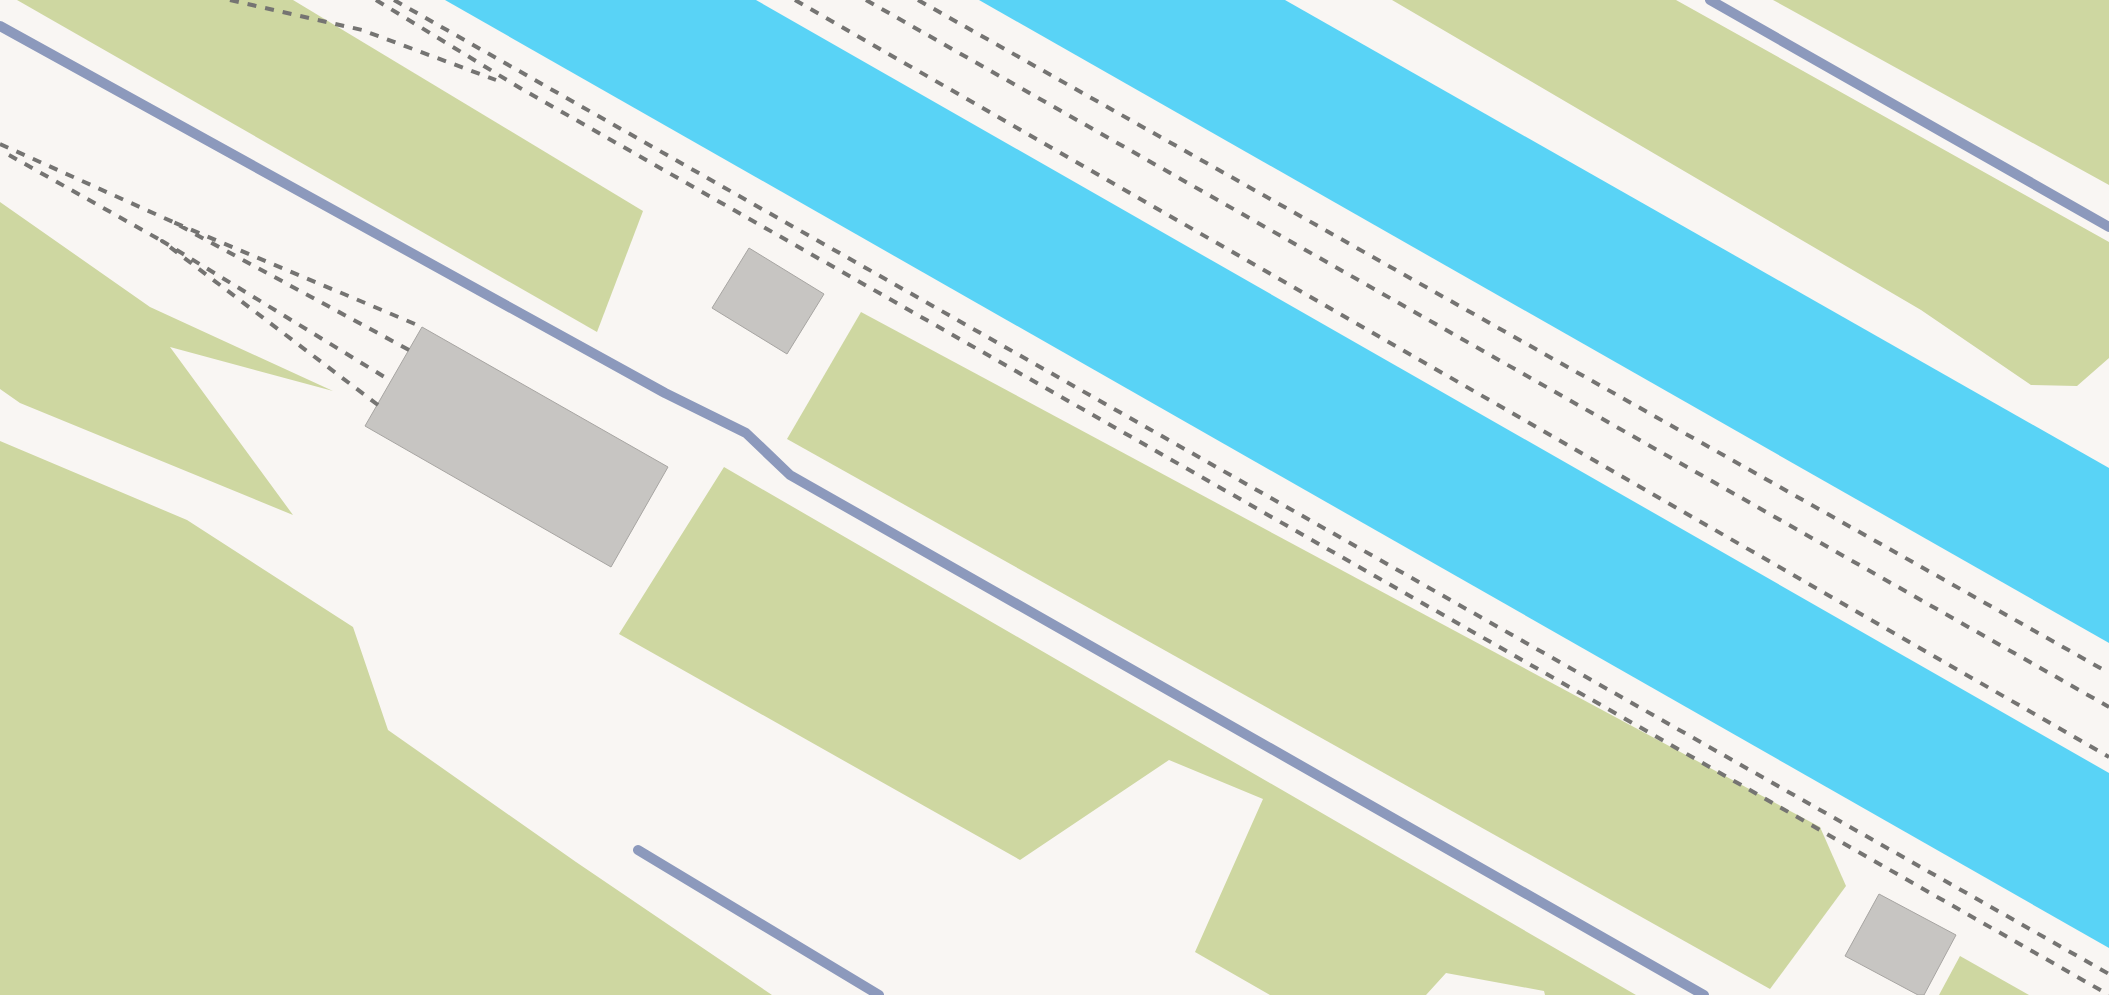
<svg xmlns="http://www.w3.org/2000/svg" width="2109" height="995" font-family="Rubik,sans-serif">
<rect width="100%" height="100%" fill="#f9f6f3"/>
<g fill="#ced7a1">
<path d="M17 0H293L643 211 597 332Z"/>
<path d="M1392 0H1676L2109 242V358L2077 386 2031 385 1921 310Z"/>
<path d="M1773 0H2109V185Z"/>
<path d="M0 202 150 307 333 391 170 347 293 515 20 403 0 389Z"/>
<path d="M861 312 1820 827 1846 886 1770 989 787 439Z"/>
<path d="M0 441 187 520 353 627 388 730 576 862 772 995H0Z"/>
<path d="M724 467 1636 995H1545L1544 991 1446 973 1426 995H1270L1195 952 1263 799 1169 760 1020 860 619 634Z"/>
<path d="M1960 956 2029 995H1939Z"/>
</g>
<g fill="#59d3f6">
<path d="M445 0H756L2109 773V948Z"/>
<path d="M979 0H1285L2109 468V643Z"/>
</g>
<g fill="#c7c5c2" stroke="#a7a5a2">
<path d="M749 248 824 294 787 354 712 308Z"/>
<path d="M422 327 668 467 611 567 365 426Z"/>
<path d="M1879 894 1956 935 1924 995H1918L1845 956Z"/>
</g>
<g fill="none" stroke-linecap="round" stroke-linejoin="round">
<g stroke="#8c99bc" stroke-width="10">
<path d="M1710 0 2109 227"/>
<path d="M0 26 665 393 746 433 790 475 1704 995"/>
<path d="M638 850 879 995"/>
</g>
<g stroke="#757472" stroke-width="4" stroke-dasharray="9 9" stroke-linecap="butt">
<path d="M230 0 362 30 496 80"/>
<path d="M376 0 520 88 2109 995"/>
<path d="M394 0 2109 974"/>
<path d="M795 0 2109 757"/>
<path d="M866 0 2109 707"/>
<path d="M918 0 2109 673"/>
<path d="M0 144 173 222"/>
<path d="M9 155 162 241"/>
<path d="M409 350 173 222 422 327"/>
<path d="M378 405 162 241 391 381"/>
</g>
</g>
</svg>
